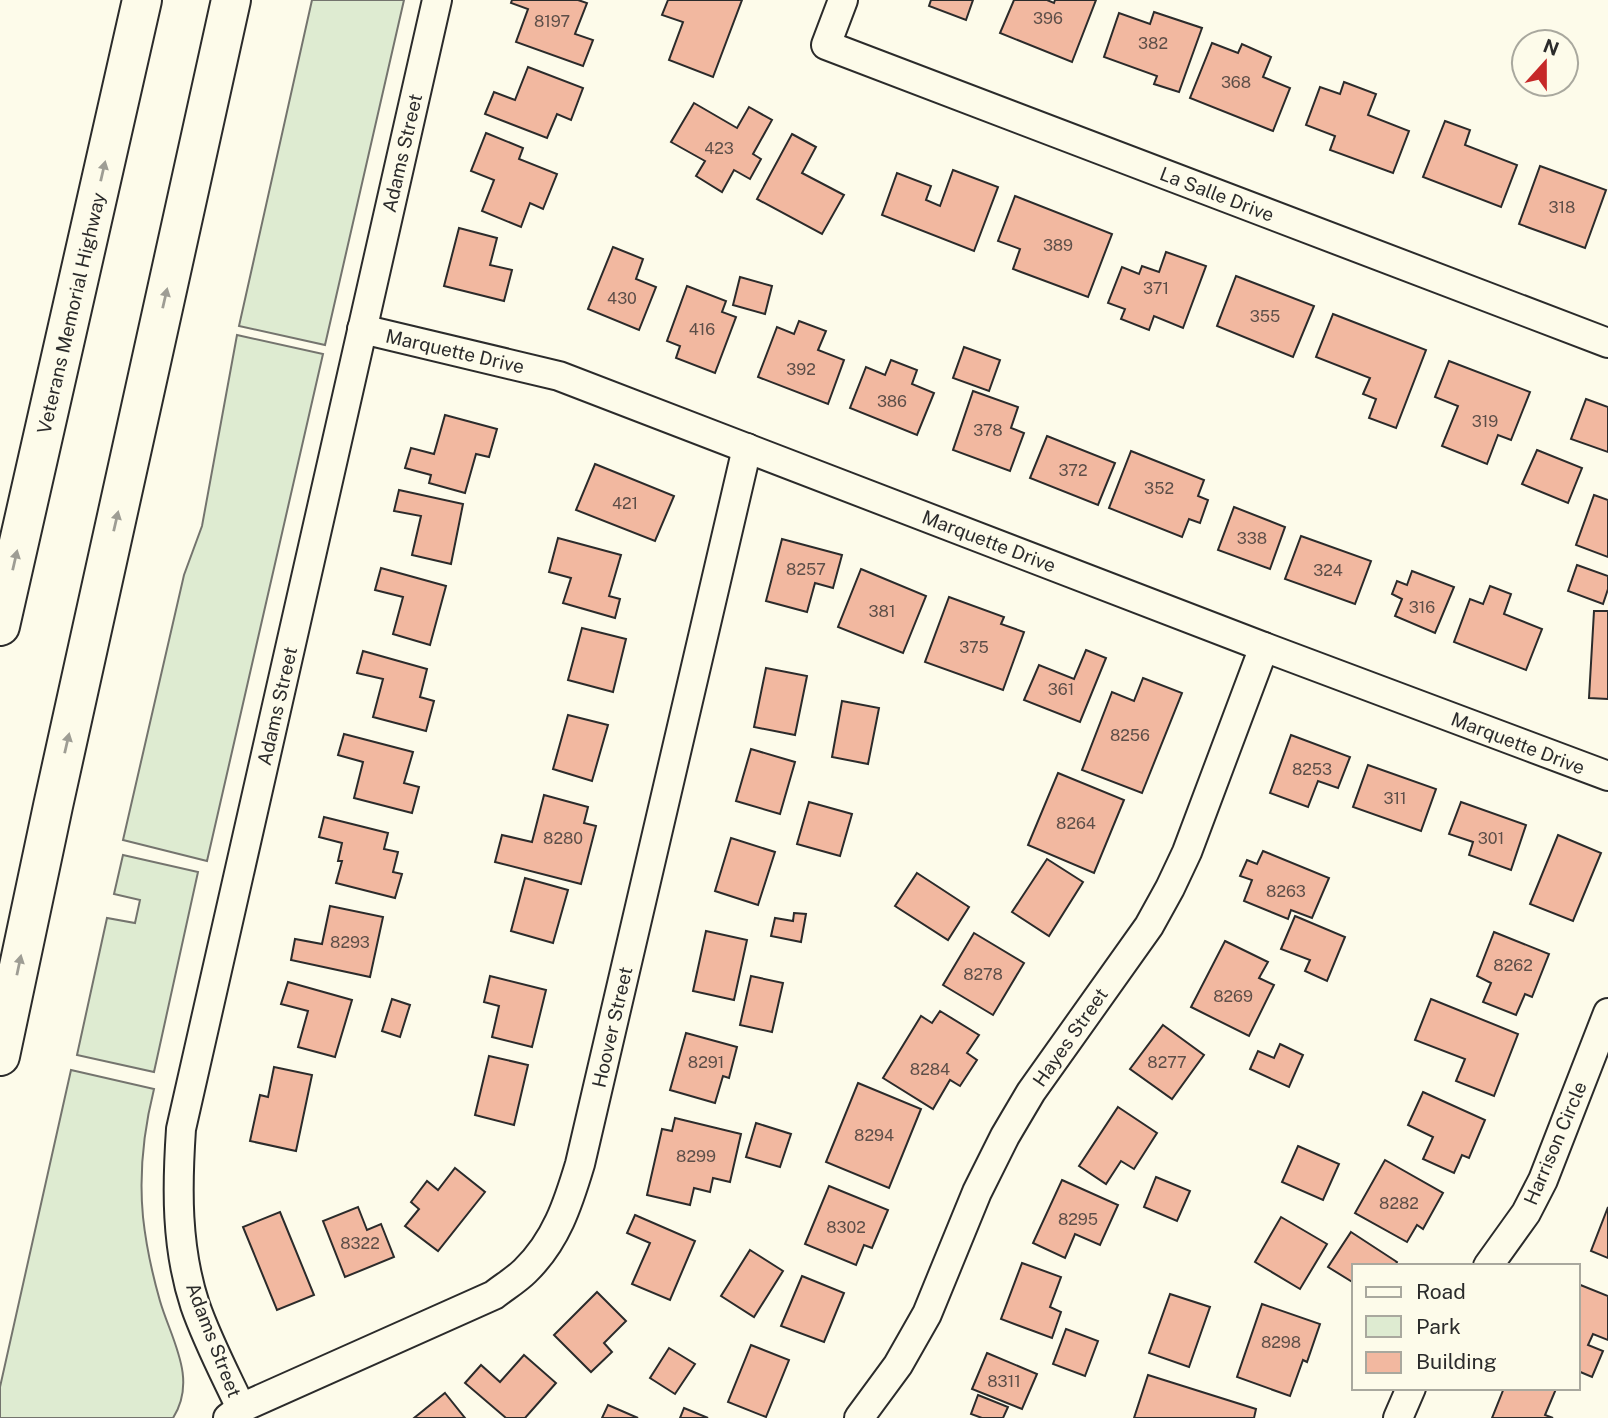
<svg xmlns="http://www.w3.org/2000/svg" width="1608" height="1418" font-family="'Public Sans',sans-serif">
<rect width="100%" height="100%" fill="#fdfbea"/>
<g fill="#deebd1" stroke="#74746e" stroke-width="2">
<path d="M312 0H404L325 345 239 326Z"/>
<path d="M237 335 323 354 207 861 123 840 184 575 202 526Z"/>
<path d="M123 855 198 872 154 1072 77 1055 107 918 135 923 140 900 114 894Z"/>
<path d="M71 1070 154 1089C144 1129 139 1175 143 1217 146 1245 152 1273 160 1301 171 1339 198 1379 173 1418H0V1387Z"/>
</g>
<g fill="#f2b8a0" stroke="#2b2b2b" stroke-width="2">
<path d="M512 0H578L587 3 575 34 593 40 583 66 516 42 528 9 511 3Z"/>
<path d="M668 0H742L713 77 669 60 683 22 662 15Z"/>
<path d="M931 0H973L966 20 929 6Z"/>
<path d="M1014 0H1047L1054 3 1055 0H1096L1072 62 1000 33Z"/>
<path d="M1154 12 1202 28 1179 92 1154 84 1157 76 1104 57 1119 13 1150 24Z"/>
<path d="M1212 43 1238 53 1242 44 1271 57 1263 77 1290 88 1273 131 1190 98Z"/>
<path d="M528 67 583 88 571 120 557 114 547 138 485 114 494 92 515 100Z"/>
<path d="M1344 82 1376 94 1368 115 1409 131 1393 173 1330 150 1335 136 1306 125 1320 87 1340 94Z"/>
<path d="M694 103 737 128 749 107 772 120 753 154 761 159 750 179 734 170 722 192 696 176 705 161 671 142Z"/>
<path d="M1445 121 1470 130 1465 145 1517 165 1501 207 1423 177Z"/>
<path d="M486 133 523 148 519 159 557 174 543 209 530 203 521 227 482 211 494 180 471 171Z"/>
<path d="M792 134 816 147 802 173 844 195 822 234 757 199Z"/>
<path d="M1540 166 1606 190 1585 248 1519 224Z"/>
<path d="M953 170 998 187 974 251 882 215 897 173 931 186 926 200 940 206Z"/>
<path d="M1015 196 1112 234 1088 297 1013 269 1020 249 998 241Z"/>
<path d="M459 228 497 238 490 265 512 270 504 301 444 286Z"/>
<path d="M613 247 643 259 636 279 656 287 639 330 588 309Z"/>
<path d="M1166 252 1206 266 1183 328 1154 316 1149 330 1121 319 1125 309 1108 303 1122 267 1139 274 1142 266 1159 272Z"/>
<path d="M1236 276 1314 306 1293 357 1217 326Z"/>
<path d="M740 277 772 286 765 314 733 305Z"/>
<path d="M687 286 726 301 722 312 736 317 715 373 676 358 680 346 667 341Z"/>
<path d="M1333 314 1426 350 1396 428 1369 418 1376 399 1363 394 1370 378 1316 357Z"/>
<path d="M799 321 826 331 818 350 844 360 828 404 758 377 777 327 794 334Z"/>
<path d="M964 347 1000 360 989 391 953 378Z"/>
<path d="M891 360 917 370 912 384 934 393 917 435 850 408 866 367 885 375Z"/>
<path d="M1449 361 1530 392 1511 440 1498 435 1487 464 1442 446 1458 406 1435 397Z"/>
<path d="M973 391 1018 407 1011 428 1024 433 1010 471 953 450Z"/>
<path d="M1586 399 1608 407V452L1571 439Z"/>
<path d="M445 415 497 429 489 457 476 454 465 493 429 483 431 475 405 468 411 448 434 454Z"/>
<path d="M1047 436 1115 463 1098 505 1030 478Z"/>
<path d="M1537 450 1582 468 1568 503 1522 484Z"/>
<path d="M1131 451 1204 480 1198 496 1208 500 1200 523 1189 519 1182 537 1109 508Z"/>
<path d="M595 464 674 496 655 541 576 510Z"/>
<path d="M399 490 463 504 451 564 412 555 421 516 394 511Z"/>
<path d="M1594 495 1608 500V557L1576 545Z"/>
<path d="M1234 507 1285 527 1270 569 1218 550Z"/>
<path d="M1301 536 1371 561 1355 604 1285 579Z"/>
<path d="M558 538 621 555 609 596 620 599 615 618 563 603 571 578 549 572Z"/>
<path d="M782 539 842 555 833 588 815 583 807 612 766 601Z"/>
<path d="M1577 565 1608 576V589L1603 604 1568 591Z"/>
<path d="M381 568 446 586 430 645 393 634 403 597 375 590Z"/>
<path d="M861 569 926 596 903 653 838 627Z"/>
<path d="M1412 571 1454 587 1435 633 1395 616 1402 599 1392 594 1397 581 1407 585Z"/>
<path d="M1490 586 1511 594 1504 614 1542 629 1526 670 1454 642 1470 599 1483 604Z"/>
<path d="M949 597 1004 617 1001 624 1024 632 1003 690 925 662Z"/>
<path d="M1594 611H1608V699L1589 698Z"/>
<path d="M582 628 626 639 613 692 568 680Z"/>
<path d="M1086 650 1106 658 1080 722 1024 700 1039 665 1074 679Z"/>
<path d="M363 651 427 669 420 697 434 701 426 731 373 717 383 679 357 673Z"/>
<path d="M766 668 807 676 795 735 754 727Z"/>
<path d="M1143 678 1182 693 1142 793 1082 770 1112 692 1134 701Z"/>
<path d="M842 701 879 708 868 764 832 757Z"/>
<path d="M568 715 608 725 592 781 553 769Z"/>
<path d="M344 734 413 752 404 783 419 787 412 813 354 798 363 762 338 755Z"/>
<path d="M1291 735 1350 757 1338 788 1318 781 1308 807 1270 793Z"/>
<path d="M751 749 795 762 780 814 736 801Z"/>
<path d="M1368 765 1436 789 1421 831 1353 807Z"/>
<path d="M1058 773 1124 800 1094 873 1028 845Z"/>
<path d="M544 795 588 807 584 823 596 826 581 884 495 862 502 835 532 842Z"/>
<path d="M809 802 852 814 840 856 797 844Z"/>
<path d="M1461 802 1526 825 1511 870 1469 855 1473 842 1449 834Z"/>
<path d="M324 817 388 833 384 849 398 852 393 872 402 874 395 898 336 883 342 861H338L342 843 319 837Z"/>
<path d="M1558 835 1601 853 1573 921 1530 904Z"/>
<path d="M731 838 775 852 758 905 715 891Z"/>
<path d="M1263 851 1329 878 1312 918 1291 910 1288 919 1244 901 1252 880 1240 876 1247 860 1257 864Z"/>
<path d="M1047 859 1083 882 1049 936 1012 912Z"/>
<path d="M917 873 969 907 948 940 895 906Z"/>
<path d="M525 878 568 890 553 943 511 931Z"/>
<path d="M330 906 383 917 370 977 291 960 295 939 322 944Z"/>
<path d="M794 913 806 914 801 942 771 936 775 918 793 921Z"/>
<path d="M1295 916 1345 937 1327 981 1305 971 1310 960 1281 949Z"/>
<path d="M706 931 747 940 734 1000 693 991Z"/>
<path d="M1494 932 1549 954 1532 997 1525 994 1516 1015 1483 1002 1491 983 1477 976Z"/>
<path d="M974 933 1024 963 993 1015 943 985Z"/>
<path d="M1225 941 1268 962 1259 978 1274 985 1249 1036 1191 1007Z"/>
<path d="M490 976 546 990 532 1047 492 1037 499 1006 484 1002Z"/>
<path d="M751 976 783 983 772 1032 740 1025Z"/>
<path d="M288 982 352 1000 335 1057 298 1047 308 1011 281 1004Z"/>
<path d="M392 999 410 1005 400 1037 382 1031Z"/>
<path d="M1431 999 1518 1034 1494 1096 1456 1081 1465 1059 1415 1040Z"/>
<path d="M940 1011 979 1035 967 1053 977 1060 960 1086 950 1080 933 1109 883 1078 921 1016 932 1023Z"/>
<path d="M1163 1025 1204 1055 1172 1099 1130 1069Z"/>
<path d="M686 1033 737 1047 729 1078 723 1076 715 1103 670 1090Z"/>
<path d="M1280 1044 1303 1055 1289 1087 1250 1069 1258 1051 1274 1058Z"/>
<path d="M489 1056 528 1065 514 1125 475 1115Z"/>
<path d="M274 1067 312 1075 296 1151 250 1141 260 1095 268 1097Z"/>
<path d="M858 1083 921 1109 889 1188 826 1162Z"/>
<path d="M1423 1092 1485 1120 1469 1158 1462 1155 1454 1173 1423 1159 1433 1137 1408 1125Z"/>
<path d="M1118 1107 1157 1133 1134 1169 1121 1161 1106 1184 1079 1166Z"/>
<path d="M675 1118 741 1134 730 1182 713 1178 710 1192 694 1188 690 1205 647 1195 662 1129 672 1131Z"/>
<path d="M756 1123 791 1134 780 1167 746 1157Z"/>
<path d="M1298 1146 1339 1164 1323 1200 1282 1182Z"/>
<path d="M1385 1160 1443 1193 1423 1229 1417 1225 1407 1242 1355 1213Z"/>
<path d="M455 1168 485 1192 438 1251 405 1226 419 1209 411 1202 427 1181 438 1190Z"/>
<path d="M1156 1177 1190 1191 1177 1221 1144 1207Z"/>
<path d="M1062 1180 1118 1205 1100 1245 1075 1234 1065 1258 1033 1243Z"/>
<path d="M829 1186 888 1210 872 1248 864 1245 856 1265 805 1244Z"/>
<path d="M358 1207 367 1230 381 1224 394 1257 345 1277 323 1221Z"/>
<path d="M1608 1207V1258L1591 1251Z"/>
<path d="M280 1212 314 1295 277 1310 243 1227Z"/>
<path d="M635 1215 695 1241 670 1300 632 1284 650 1243 627 1233Z"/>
<path d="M1281 1217 1327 1244 1300 1289 1255 1262Z"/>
<path d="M1351 1232 1397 1262 1395 1266H1354V1283L1328 1267Z"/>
<path d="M750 1250 783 1271 754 1317 721 1296Z"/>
<path d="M1022 1263 1061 1277 1050 1307 1061 1312 1052 1338 1001 1319Z"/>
<path d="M802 1276 844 1293 824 1342 781 1326Z"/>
<path d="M1578 1284 1608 1296V1340L1593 1334 1588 1345 1603 1351 1592 1377 1578 1371Z"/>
<path d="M597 1292 626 1321 604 1343 612 1352 591 1372 554 1335Z"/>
<path d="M1170 1294 1210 1307 1189 1367 1149 1353Z"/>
<path d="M1262 1304 1320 1324 1307 1362 1303 1360 1290 1396 1237 1377Z"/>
<path d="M1066 1329 1098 1341 1085 1376 1053 1364Z"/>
<path d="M751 1345 789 1360 766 1417 728 1402Z"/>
<path d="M669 1348 695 1364 675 1394 650 1378Z"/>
<path d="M987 1353 1037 1374 1022 1409 972 1389Z"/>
<path d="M524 1355 556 1383 525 1418H506L465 1383 481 1365 500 1382Z"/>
<path d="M1148 1375 1256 1409 1254 1418H1134Z"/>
<path d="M1504 1388 1556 1389 1545 1415 1553 1418H1492Z"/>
<path d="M445 1393 465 1418H414Z"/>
<path d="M978 1395 1008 1407 1003 1418H982L971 1414Z"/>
<path d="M608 1405 638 1418H602Z"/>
<path d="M684 1408 708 1418H680Z"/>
</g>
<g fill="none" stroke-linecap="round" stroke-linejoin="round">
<g stroke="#2b2b2b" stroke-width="32">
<g id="street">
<path d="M843 0 826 45 1608 343"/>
<path d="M362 329 559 376 1264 647 1608 776"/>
<path d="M1488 1266 1526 1213 1543 1180 1608 1013"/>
<path d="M241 1408C225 1374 207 1340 195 1305 176 1247 177 1188 181 1129L437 0"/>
<path d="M228 1418 241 1408 494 1295C504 1287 516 1280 525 1271 556 1241 568 1204 580 1164L747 448"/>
<path d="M859 1418 898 1365 927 1314 977 1192 1005 1136 1031 1092 1149 926 1170 888 1187 852 1264 647"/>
<path d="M1398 1418 1411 1388"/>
</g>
</g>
<g stroke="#2b2b2b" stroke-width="42">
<g id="highway">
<path d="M0 626 142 0"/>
<path d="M0 1056 53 806 231 0"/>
</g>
</g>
<use href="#street" stroke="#fdfbea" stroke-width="28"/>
<use href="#highway" stroke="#fdfbea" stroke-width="38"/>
</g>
<defs><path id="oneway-solid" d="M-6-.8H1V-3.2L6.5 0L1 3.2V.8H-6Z" transform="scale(1.75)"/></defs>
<g fill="#9e9d94">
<use href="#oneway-solid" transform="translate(103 171) rotate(-77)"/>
<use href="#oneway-solid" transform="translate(165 298) rotate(-77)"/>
<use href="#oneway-solid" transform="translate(116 521) rotate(-77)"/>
<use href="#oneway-solid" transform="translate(15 560) rotate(-77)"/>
<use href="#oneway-solid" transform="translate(67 743) rotate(-77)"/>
<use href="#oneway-solid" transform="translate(19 965) rotate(-78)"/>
</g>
<g text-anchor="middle" stroke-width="5" stroke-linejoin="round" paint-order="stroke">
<g font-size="16" fill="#5d4e48">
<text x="1048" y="24">396</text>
<text x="552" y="27">8197</text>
<text x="1153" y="49">382</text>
<text x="1236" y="88">368</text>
<text x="719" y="154">423</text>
<text x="1562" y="213">318</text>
<text x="1058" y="251">389</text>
<text x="1156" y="294">371</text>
<text x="622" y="304">430</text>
<text x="1265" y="322">355</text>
<text x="702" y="335">416</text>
<text x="801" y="375">392</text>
<text x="892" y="407">386</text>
<text x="1485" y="427">319</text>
<text x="988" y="436">378</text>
<text x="1073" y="476">372</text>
<text x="1159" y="494">352</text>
<text x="625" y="509">421</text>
<text x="1252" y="544">338</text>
<text x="806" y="575">8257</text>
<text x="1328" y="576">324</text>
<text x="1422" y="613">316</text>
<text x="882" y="617">381</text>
<text x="974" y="653">375</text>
<text x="1061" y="695">361</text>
<text x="1130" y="741">8256</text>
<text x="1312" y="775">8253</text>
<text x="1395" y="804">311</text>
<text x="1076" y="829">8264</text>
<text x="563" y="844">8280</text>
<text x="1491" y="844">301</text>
<text x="1286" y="897">8263</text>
<text x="350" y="948">8293</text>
<text x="1513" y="971">8262</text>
<text x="983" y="980">8278</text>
<text x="1233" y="1002">8269</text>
<text x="706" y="1068">8291</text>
<text x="1167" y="1068">8277</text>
<text x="930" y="1075">8284</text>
<text x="874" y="1141">8294</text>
<text x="696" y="1162">8299</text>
<text x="1399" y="1209">8282</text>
<text x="1078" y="1225">8295</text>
<text x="846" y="1233">8302</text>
<text x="360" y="1249">8322</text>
<text x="1281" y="1348">8298</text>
<text x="1004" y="1387">8311</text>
</g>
<g font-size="19" fill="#2b2b2b" stroke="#fdfbea">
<text transform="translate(402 153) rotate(-77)" y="7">Adams Street</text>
<text transform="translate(1217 194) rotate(21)" y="7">La Salle Drive</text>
<text transform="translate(71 313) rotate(-77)" y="7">Veterans Memorial Highway</text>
<text transform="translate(455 351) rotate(13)" y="7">Marquette Drive</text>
<text transform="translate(989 541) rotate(21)" y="7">Marquette Drive</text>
<text transform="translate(277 706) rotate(-77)" y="7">Adams Street</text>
<text transform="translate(1518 743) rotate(21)" y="7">Marquette Drive</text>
<text transform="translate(612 1027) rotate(-77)" y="7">Hoover Street</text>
<text transform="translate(1070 1037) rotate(-55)" y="7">Hayes Street</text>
<text transform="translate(1555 1143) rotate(-67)" y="7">Harrison Circle</text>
<text transform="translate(214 1340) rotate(69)" y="7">Adams Street</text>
</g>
</g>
<rect x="1352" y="1264" width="228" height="126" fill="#fdfbea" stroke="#a9a89e" stroke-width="2"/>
<rect x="1366" y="1287" width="35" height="10" fill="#fdfbea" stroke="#a9a89e" stroke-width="2"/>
<text x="1416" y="1299" font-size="21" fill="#2b2b2b">Road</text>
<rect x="1366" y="1316" width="35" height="21" fill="#deebd1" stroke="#a9a89e" stroke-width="2"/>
<text x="1416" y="1334" font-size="21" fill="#2b2b2b">Park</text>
<rect x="1366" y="1352" width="35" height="21" fill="#f2b8a0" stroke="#a9a89e" stroke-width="2"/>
<text x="1416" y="1369" font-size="21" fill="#2b2b2b">Building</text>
<g transform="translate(1545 63) rotate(21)"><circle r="33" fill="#fdfbea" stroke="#a9a89e" stroke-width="2"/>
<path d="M0-5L12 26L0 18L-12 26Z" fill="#c62828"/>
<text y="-10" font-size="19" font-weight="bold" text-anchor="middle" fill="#2b2b2b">N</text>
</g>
</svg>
